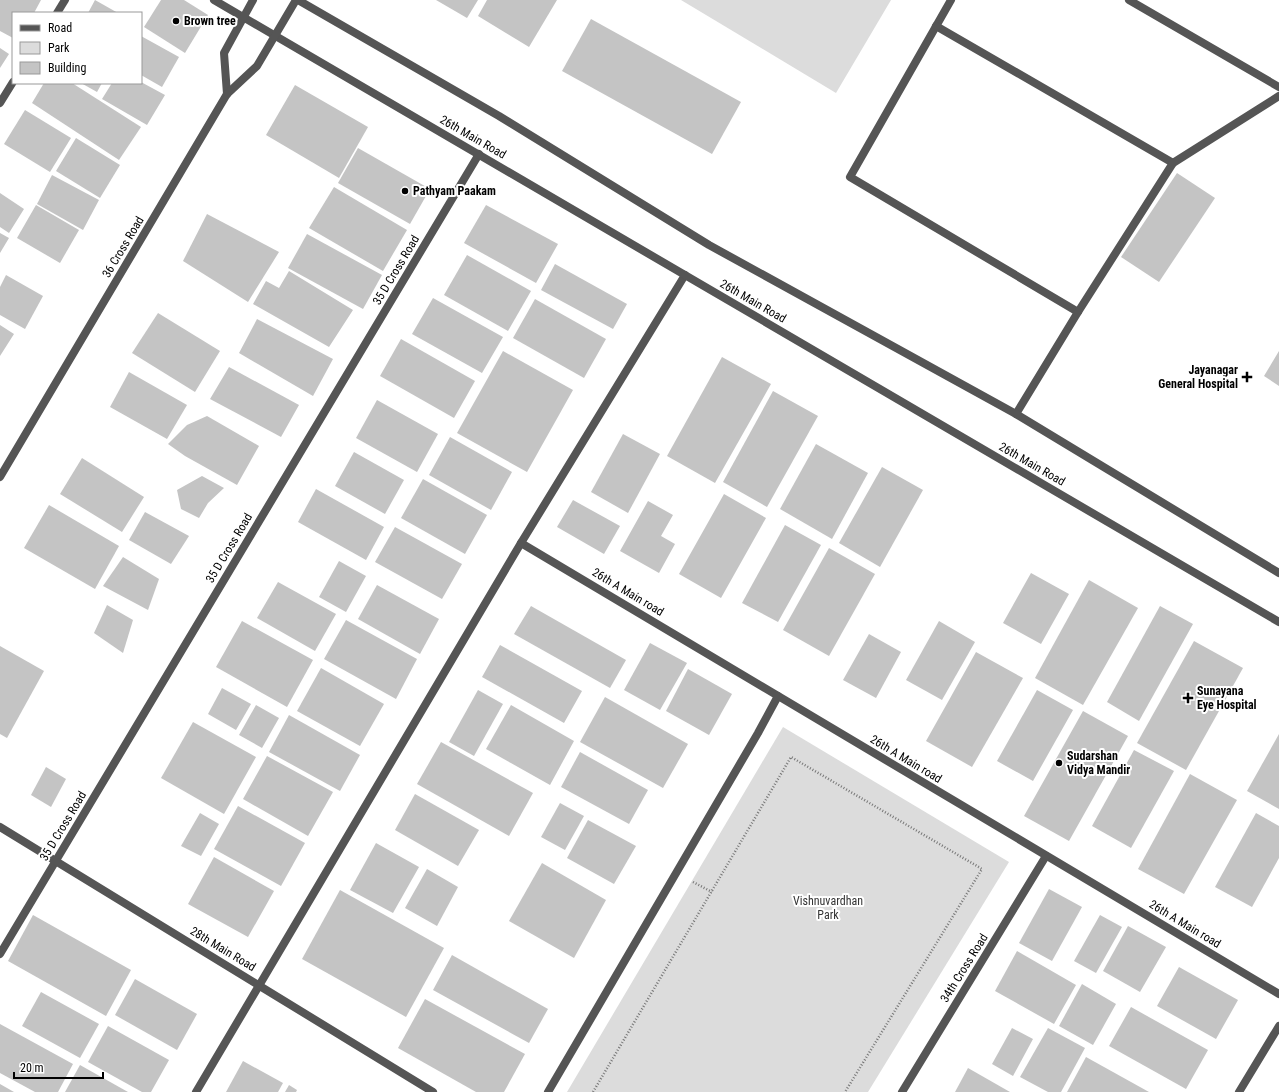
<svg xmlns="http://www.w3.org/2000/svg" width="1279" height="1092" font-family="'Roboto Condensed',sans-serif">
<rect width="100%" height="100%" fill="#fff"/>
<g fill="#dcdcdc">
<path d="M681 0H891L836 93Z"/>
<path d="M783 727 1009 862 868 1092H567Z"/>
</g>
<g fill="#c4c4c4">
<path d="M0 0H41L34 13H13V38L0 31Z"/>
<path d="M95 0 118 13H88Z"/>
<path d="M161 0H184L208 15 185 53 144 27Z"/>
<path d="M436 0H478L467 18Z"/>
<path d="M487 0H557L529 47 478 16Z"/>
<path d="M591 19 741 102 712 154 562 71Z"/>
<path d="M141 36 179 57 162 87 141 75Z"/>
<path d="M0 48 9 54 0 68Z"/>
<path d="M141 82 165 95 147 125 102 99 112 83H141Z"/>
<path d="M44 83H72L141 127 119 160 32 103Z"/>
<path d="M81 83H102L97 92Z"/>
<path d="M295 85 368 127 339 178 266 135Z"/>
<path d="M25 110 71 138 50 172 4 144Z"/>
<path d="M76 138 120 165 100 198 56 171Z"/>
<path d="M358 148 430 189 410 224 338 183Z"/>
<path d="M1177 173 1215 198 1159 282 1121 257Z"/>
<path d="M52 175 99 200 83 230 37 204Z"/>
<path d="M334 187 407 230 383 271 309 228Z"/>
<path d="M0 193 24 209 9 233 0 227Z"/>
<path d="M36 205 79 230 60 263 17 238Z"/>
<path d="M486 205 558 244 536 283 464 243Z"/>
<path d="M207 214 279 252 248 302 183 261Z"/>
<path d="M0 233 9 238 0 253Z"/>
<path d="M307 234 382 275 363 309 288 268Z"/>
<path d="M467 255 531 291 508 331 444 295Z"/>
<path d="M555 264 627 304 613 329 541 290Z"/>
<path d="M289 271 353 310 329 347 253 304 266 281 279 288Z"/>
<path d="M6 275 43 296 25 329 0 315V287Z"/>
<path d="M433 298 503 337 482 373 412 334Z"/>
<path d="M535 299 606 339 584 378 513 338Z"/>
<path d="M158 313 220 351 195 392 132 353Z"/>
<path d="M257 319 333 359 313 396 239 353Z"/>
<path d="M0 325 14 334 0 356Z"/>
<path d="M401 339 475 381 454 418 380 376Z"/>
<path d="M503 351 573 390 527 472 457 433Z"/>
<path d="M1279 351V386L1264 376Z"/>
<path d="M722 357 771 384 715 483 667 456Z"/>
<path d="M229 367 299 405 281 437 210 399Z"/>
<path d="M129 372 187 405 167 439 110 407Z"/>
<path d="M773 391 818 416 767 507 723 482Z"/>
<path d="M377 400 438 434 417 472 356 438Z"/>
<path d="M207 416 259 446 237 485 185 456 168 444 187 425Z"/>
<path d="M623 434 660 454 628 513 591 492Z"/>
<path d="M450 437 512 472 491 510 429 475Z"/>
<path d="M816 444 868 473 832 539 780 509Z"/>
<path d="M354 452 404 480 385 514 335 486Z"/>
<path d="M82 458 144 497 122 532 60 494Z"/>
<path d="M882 467 923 490 880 567 839 543Z"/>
<path d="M202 476 224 488 208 503 199 518 181 509 177 490Z"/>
<path d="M423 479 487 515 465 554 401 518Z"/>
<path d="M316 489 384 527 366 560 298 522Z"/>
<path d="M724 494 766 518 721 598 679 574Z"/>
<path d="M573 500 620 526 604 554 557 527Z"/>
<path d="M648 501 673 515 661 536 675 544 659 573 620 551Z"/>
<path d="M49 505 119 546 95 589 24 548Z"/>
<path d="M145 512 189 536 171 564 129 540Z"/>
<path d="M785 525 821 545 778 622 742 603Z"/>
<path d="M395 527 462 564 442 599 375 562Z"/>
<path d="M829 548 875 574 829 656 783 630Z"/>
<path d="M123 557 159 579 148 610 103 586Z"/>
<path d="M339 561 366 576 346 612 319 597Z"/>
<path d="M1031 573 1069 594 1041 644 1003 623Z"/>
<path d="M1089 580 1138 608 1083 705 1035 678Z"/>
<path d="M278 582 336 614 315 651 257 618Z"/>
<path d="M377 585 439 619 420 654 358 619Z"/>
<path d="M107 605 133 620 123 653 94 633Z"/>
<path d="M531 606 626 660 610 688 514 634Z"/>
<path d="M1160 606 1193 624 1139 721 1107 702Z"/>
<path d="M346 620 417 659 396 699 324 659Z"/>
<path d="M242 621 313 660 287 707 216 667Z"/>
<path d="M939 621 975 642 942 700 906 680Z"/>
<path d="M869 634 901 652 876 698 843 680Z"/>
<path d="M1194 641 1243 668 1186 770 1137 743Z"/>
<path d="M650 643 687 663 660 710 624 690Z"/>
<path d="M500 645 582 691 564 723 482 677Z"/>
<path d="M0 646 44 671 7 738 0 734Z"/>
<path d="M976 652 1023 678 972 767 926 741Z"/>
<path d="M321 668 384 704 360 746 297 711Z"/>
<path d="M688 669 732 694 709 735 666 711Z"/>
<path d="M222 688 251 704 236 730 208 714Z"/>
<path d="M478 690 503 704 474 756 449 742Z"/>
<path d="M1037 690 1073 710 1033 781 997 761Z"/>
<path d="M605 697 688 744 663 788 580 742Z"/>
<path d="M256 705 279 718 262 748 239 735Z"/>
<path d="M511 705 574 741 550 785 486 749Z"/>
<path d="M1083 711 1128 736 1069 841 1024 816Z"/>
<path d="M289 715 360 755 340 791 269 752Z"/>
<path d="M193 722 256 757 224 814 161 778Z"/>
<path d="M1279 734V809L1247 791Z"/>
<path d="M441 742 533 793 509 836 417 784Z"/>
<path d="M1134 750 1174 771 1131 848 1092 826Z"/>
<path d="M580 752 648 790 629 824 561 787Z"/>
<path d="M267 756 333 792 308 836 243 799Z"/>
<path d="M46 767 66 779 51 807 31 795Z"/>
<path d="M1190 774 1237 800 1184 894 1138 869Z"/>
<path d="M415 794 479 830 458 866 395 830Z"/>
<path d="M560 803 584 816 565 850 541 837Z"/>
<path d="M238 806 305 843 281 886 214 849Z"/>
<path d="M200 813 219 824 201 856 181 846Z"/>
<path d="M1256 813 1279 826V858L1252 907 1215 887Z"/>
<path d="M588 820 636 846 614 884 567 858Z"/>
<path d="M376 843 419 867 393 913 350 890Z"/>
<path d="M214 857 274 891 248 937 188 904Z"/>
<path d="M542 863 606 900 574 958 509 921Z"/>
<path d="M427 869 458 887 437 926 405 908Z"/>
<path d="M1049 889 1082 907 1052 961 1019 943Z"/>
<path d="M340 890 444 948 406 1017 302 959Z"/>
<path d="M33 915 131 970 106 1016 8 961Z"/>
<path d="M1100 915 1122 927 1096 973 1074 961Z"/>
<path d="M1128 926 1166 947 1140 992 1103 971Z"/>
<path d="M1017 951 1076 985 1054 1024 995 991Z"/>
<path d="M452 955 548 1009 529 1043 433 990Z"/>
<path d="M1179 967 1238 1000 1216 1039 1157 1006Z"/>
<path d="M135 979 197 1014 177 1050 115 1015Z"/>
<path d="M1082 984 1116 1004 1093 1045 1059 1026Z"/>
<path d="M41 992 99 1024 80 1058 22 1026Z"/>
<path d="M425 999 525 1054 504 1092H476L398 1048Z"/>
<path d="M1131 1007 1208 1050 1186 1089 1109 1046Z"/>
<path d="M0 1024 73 1064 58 1092H35L0 1073Z"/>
<path d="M108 1026 169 1060 151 1092H142L88 1062Z"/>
<path d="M1012 1028 1033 1039 1013 1076 992 1064Z"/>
<path d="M1048 1028 1085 1048 1061 1092H1048L1020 1077Z"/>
<path d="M1086 1057 1149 1092H1067Z"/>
<path d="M243 1061 283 1083 278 1092H226Z"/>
<path d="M80 1065 128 1092H65Z"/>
<path d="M968 1068 1010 1092H955Z"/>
<path d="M0 1084 14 1092H0Z"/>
<path d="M289 1085 297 1090 296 1092H285Z"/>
</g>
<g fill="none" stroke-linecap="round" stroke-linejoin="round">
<g stroke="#777" stroke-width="2.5" stroke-dasharray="1 2" stroke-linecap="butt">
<path d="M693 882 712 892"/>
<path d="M593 1092 791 757 982 869 845 1092"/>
</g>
<g stroke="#555" stroke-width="8">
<path d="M951 0 850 177 1078 312"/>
<path d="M1129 0 1279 87"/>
<path d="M936 26 1173 163"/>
<path d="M1016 414 1078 312 1173 163 1279 96"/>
</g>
<g stroke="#555" stroke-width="8">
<path d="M57 13 65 0"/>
<path d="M0 103 13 82"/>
<path d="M521 543 1279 994"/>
<path d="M0 954 479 154"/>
<path d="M196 1092 521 543 685 275"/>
<path d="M548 1092 758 733 778 696"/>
<path d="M902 1092 1046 856"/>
<path d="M1239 1092 1279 1026"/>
</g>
<g stroke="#555" stroke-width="8">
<path d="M214 0 1279 622"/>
<path d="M298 0 499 116 709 245 1016 414 1279 573"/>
<path d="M227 94 224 53 253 0"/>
<path d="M0 477 227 94 257 66 296 0"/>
<path d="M0 827 433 1092"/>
</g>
</g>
<g fill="#000" stroke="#fff" stroke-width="1.5">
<circle cx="176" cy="21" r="4"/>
<circle cx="405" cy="191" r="4"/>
<path d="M1245 371h4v4h4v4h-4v4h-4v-4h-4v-4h4z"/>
<path d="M1186 692h4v4h4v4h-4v4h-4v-4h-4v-4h4z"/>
<circle cx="1059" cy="763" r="4"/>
</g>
<g text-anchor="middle" stroke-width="4" stroke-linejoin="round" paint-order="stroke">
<g font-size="12" font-weight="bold" fill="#000" stroke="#fff" text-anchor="start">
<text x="184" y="25">Brown tree</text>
<text x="413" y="195">Pathyam Paakam</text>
<text x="1238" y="374" text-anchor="end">Jayanagar<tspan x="1238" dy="14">General Hospital</tspan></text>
<text x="1197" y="695">Sunayana<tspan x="1197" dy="14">Eye Hospital</tspan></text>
<text x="1067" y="760">Sudarshan<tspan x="1067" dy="14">Vidya Mandir</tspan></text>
</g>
<g font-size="12" fill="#000" stroke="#fff">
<text transform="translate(473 137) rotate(30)" y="4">26th Main Road</text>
<text transform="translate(123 247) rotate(-59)" y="4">36 Cross Road</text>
<text transform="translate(396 270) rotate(-59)" y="4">35 D Cross Road</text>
<text transform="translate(753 301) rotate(30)" y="4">26th Main Road</text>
<text transform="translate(1032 464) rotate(30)" y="4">26th Main Road</text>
<text transform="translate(229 548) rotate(-59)" y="4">35 D Cross Road</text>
<text transform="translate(628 592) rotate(31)" y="4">26th A Main road</text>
<text transform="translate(906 759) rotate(31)" y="4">26th A Main road</text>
<text transform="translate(63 826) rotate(-59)" y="4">35 D Cross Road</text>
<text transform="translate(1185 924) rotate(31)" y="4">26th A Main road</text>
<text transform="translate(223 949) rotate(31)" y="4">28th Main Road</text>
<text transform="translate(964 968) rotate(-58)" y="4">34th Cross Road</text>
</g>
<g font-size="12" fill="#333" stroke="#fff">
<text x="828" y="905">Vishnuvardhan<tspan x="828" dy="14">Park</tspan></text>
</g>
</g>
<rect x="12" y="12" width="130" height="72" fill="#ffffff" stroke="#999999"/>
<rect x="20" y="25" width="20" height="6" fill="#555555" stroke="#999999"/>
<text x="48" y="32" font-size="12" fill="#000000">Road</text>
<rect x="20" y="42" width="20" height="12" fill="#dcdcdc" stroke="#999999"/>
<text x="48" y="52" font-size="12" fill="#000000">Park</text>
<rect x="20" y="62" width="20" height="12" fill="#c4c4c4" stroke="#999999"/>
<text x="48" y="72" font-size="12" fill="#000000">Building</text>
<path d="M14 1072v6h89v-6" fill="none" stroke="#000000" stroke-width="2"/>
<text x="20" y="1072" font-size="12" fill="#000000" stroke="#ffffff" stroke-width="3" paint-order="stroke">20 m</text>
</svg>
